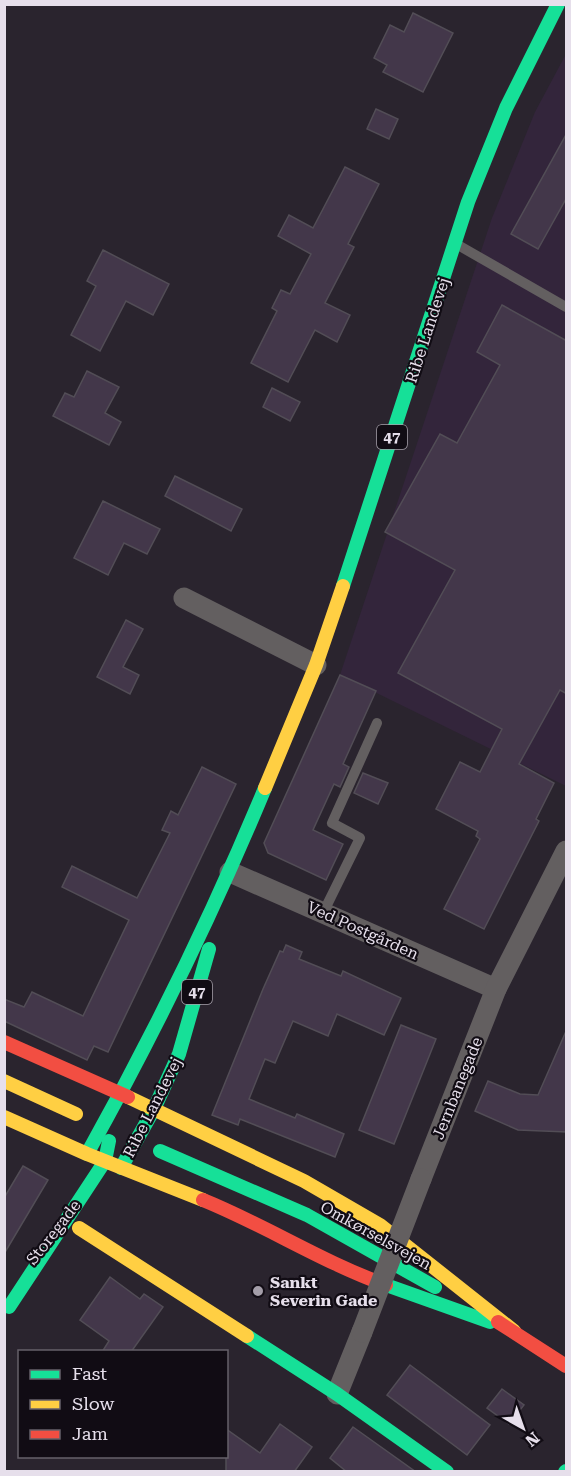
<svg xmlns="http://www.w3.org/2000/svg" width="571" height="1476" font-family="'Roboto Serif',serif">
<rect width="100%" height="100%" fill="#2a242e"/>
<path fill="#33253b" d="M566 54V786L340 675 492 218 535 112Z"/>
<g fill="#43374a" stroke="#524d56" stroke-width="1.5">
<path d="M413 13 453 33 423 92 383 72 387 65 374 58 390 25 404 32Z"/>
<path d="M376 109 398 119 389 139 367 129Z"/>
<path d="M567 133V197L538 249 511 234Z"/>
<path d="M345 167 379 184 348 244 354 247 325 303 350 315 337 342 315 330 288 382 251 363 277 311 272 308 281 290 290 294 311 254 278 236 289 215 313 228Z"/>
<path d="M103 250 169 284 153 315 126 301 100 351 71 335 96 286 87 281Z"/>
<path d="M502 305 567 341V694L560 690 519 764 554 783 536 819 539 821 484 929 444 909 480 839 476 836 478 831 436 809 460 762 480 772 502 729 398 673 455 570 385 532 440 434 457 443 500 365 477 352Z"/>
<path d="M87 371 119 387 105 413 121 422 109 445 53 416 65 393 74 397Z"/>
<path d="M272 388 300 402 290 421 263 407Z"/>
<path d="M175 476 242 509 231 531 165 496Z"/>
<path d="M103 501 160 529 147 554 124 543 108 575 74 558Z"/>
<path d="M126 620 143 629 123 667 139 675 130 694 97 677Z"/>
<path d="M340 675 376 691 343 764 349 767 340 787 334 784 313 830 343 844 326 880 268 853 264 843Z"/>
<path d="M202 767 236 784 108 1052 94 1046 87 1060 4 1021V999L24 1007 32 992 83 1016 129 920 62 887 72 866 137 898 170 833 162 830 171 811 178 815Z"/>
<path d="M363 773 388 783 378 804 354 793Z"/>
<path d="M286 945 302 952 299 959 341 976 343 971 401 998 384 1035 337 1014 328 1036 293 1021 275 1063 265 1059 249 1099 295 1118 297 1114 344 1134 335 1157 240 1119 238 1125 212 1115 263 989 280 951 283 952Z"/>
<path d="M401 1025 436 1039 394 1144 359 1130Z"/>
<path d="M567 1029V1132L518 1130 475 1111 488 1081 520 1094 538 1095Z"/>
<path d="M23 1166 48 1180 4 1254V1198Z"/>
<path d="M110 1277 140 1299 144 1294 163 1307 131 1352H102L109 1341 80 1320Z"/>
<path d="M410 1365 490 1425 467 1455 387 1395Z"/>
<path d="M502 1389 524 1405 509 1424 487 1408Z"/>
<path d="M280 1424 312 1447 294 1472H226V1429L260 1453Z"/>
<path d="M353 1427 416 1472H347L330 1458Z"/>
</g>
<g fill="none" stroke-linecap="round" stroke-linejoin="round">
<g stroke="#635f60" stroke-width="10">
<path d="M458 245 566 307"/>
<path d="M323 913 360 838 332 823 377 723"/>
</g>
<g stroke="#635f60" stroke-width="21">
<path d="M184 598 316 665"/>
<path d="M230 872 496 989"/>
<path d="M421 1179 496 989 566 851"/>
<path d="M337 1394 362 1332"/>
</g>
<g stroke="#16e098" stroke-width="14">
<path d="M343 586 468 202 506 108 558 4"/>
<path d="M160 1151 307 1215 435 1287"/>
<path d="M87 1154C153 1036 213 913 265 788"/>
<path d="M121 1168 154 1109 179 1054 209 949"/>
<path d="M386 1285 490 1322"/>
<path d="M9 1307 105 1161 109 1141"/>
<path d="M247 1336 337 1394 447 1472"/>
<path d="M565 1472 566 1471"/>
</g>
<g stroke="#ffcf43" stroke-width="14">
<path d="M265 788 316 665 343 586"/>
<path d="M4 1081 76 1114"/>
<path d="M128 1097 304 1181 380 1225 514 1331"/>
<path d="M4 1117 87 1154 203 1200"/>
<path d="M79 1228 247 1336"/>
</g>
<g stroke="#f24e42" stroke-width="14">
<path d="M4 1042 128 1097"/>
<path d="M203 1200C265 1225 322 1262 386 1285"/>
<path d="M498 1322 566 1366"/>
</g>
<path stroke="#635f60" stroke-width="21" d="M362 1332 421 1179"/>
</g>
<circle fill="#a49ea9" stroke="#110c14" stroke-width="2" cx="258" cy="1291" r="6"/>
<g text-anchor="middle" stroke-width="4.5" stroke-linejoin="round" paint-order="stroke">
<g fill="#110c14" stroke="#a6a0aa" stroke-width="1.5">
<rect x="377" y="425" width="30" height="24" rx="4.5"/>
<rect x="182" y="980" width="30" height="24" rx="4.5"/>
</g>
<g font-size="15" font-weight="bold" fill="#e6dfeb">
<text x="392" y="442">47</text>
<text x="197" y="997">47</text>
</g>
<g font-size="16" fill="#e6dfeb" stroke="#110c14">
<text transform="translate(427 330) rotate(-72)" y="6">Ribe Landevej</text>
<text transform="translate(363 930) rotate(24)" y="6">Ved Postgården</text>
<text transform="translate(457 1088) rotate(-68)" y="6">Jernbanegade</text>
<text transform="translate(152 1107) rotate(-63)" y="6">Ribe Landevej</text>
<text transform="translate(53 1232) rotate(-52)" y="6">Storegade</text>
<text transform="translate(376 1235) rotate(29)" y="6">Omkørselsvejen</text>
</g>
<g font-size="16" font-weight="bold" fill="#e6dfeb" stroke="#110c14" text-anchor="start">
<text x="270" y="1288">Sankt<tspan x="270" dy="18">Severin Gade</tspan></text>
</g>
</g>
<rect width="571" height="1476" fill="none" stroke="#e6dfeb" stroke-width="12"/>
<rect x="18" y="1350" width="210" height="108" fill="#110c14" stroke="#66606a" stroke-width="1.5"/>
<rect x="30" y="1370" width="30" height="9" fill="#16e098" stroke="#66606a" stroke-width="1.5"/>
<text x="72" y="1380" font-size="18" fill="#e6dfeb">Fast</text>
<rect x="30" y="1400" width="30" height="9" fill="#ffcf43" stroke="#66606a" stroke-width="1.5"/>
<text x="72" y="1410" font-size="18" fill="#e6dfeb">Slow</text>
<rect x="30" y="1430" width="30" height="9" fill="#f24e42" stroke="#66606a" stroke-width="1.5"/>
<text x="72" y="1440" font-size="18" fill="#e6dfeb">Jam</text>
<g transform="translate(523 1428) rotate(140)" stroke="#110c14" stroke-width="4.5" paint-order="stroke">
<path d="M0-4.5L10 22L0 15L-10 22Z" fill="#e6dfeb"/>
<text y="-9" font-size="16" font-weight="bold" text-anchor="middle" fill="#e6dfeb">N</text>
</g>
</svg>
